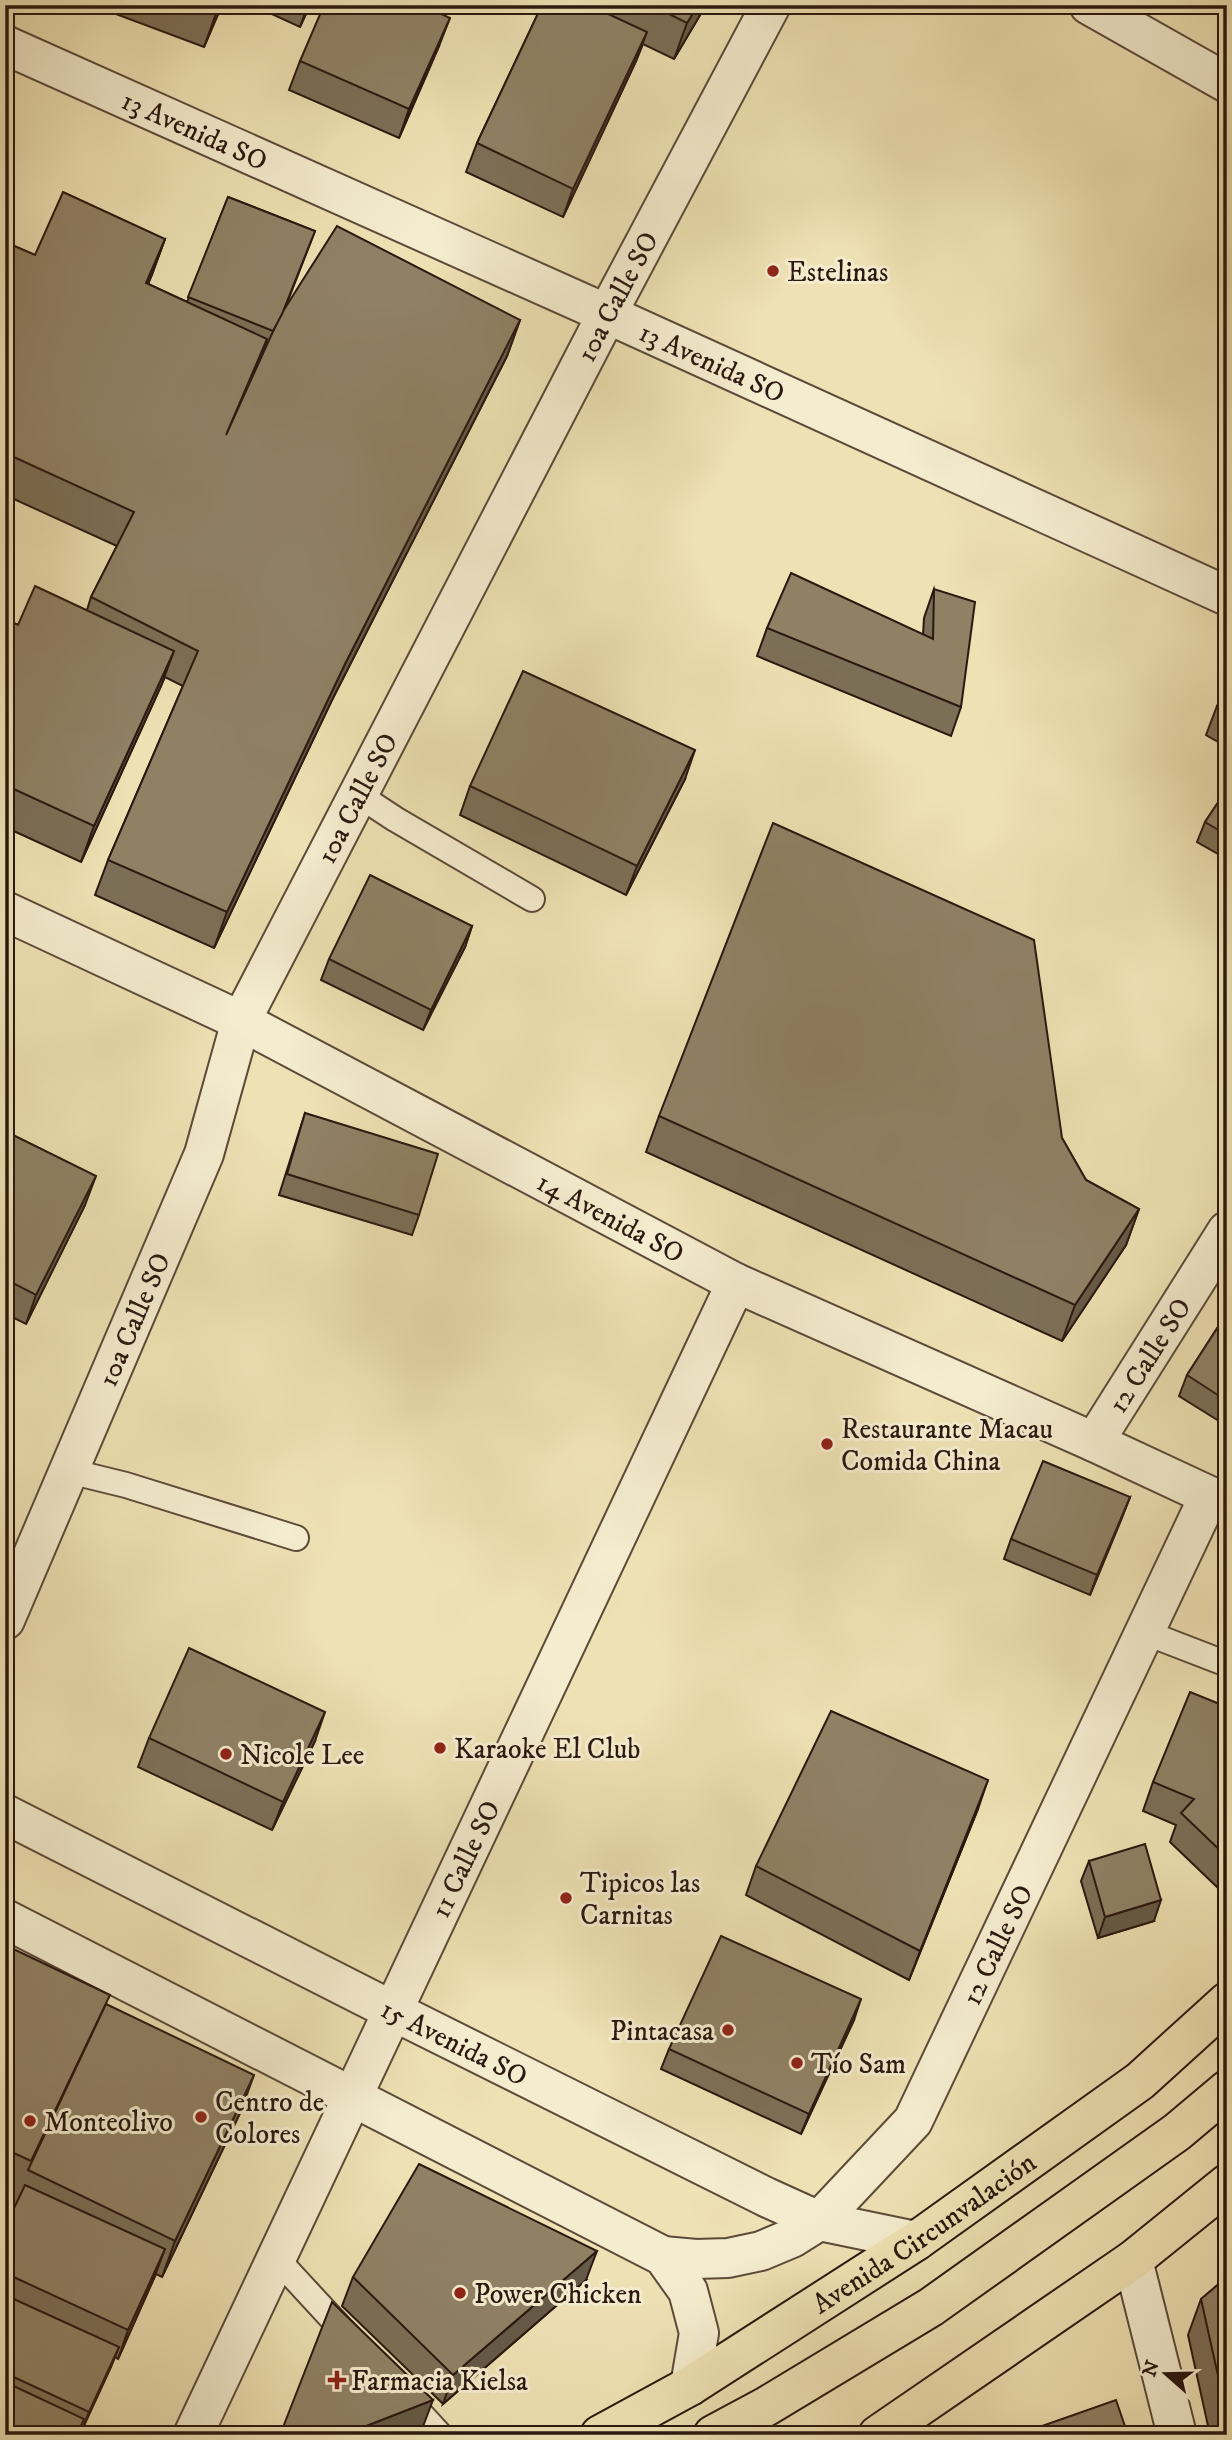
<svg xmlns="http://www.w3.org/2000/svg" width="1232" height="2440" font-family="'IM FELL DW Pica',serif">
<rect width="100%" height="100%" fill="#eee1b3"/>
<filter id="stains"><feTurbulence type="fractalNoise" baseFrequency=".00286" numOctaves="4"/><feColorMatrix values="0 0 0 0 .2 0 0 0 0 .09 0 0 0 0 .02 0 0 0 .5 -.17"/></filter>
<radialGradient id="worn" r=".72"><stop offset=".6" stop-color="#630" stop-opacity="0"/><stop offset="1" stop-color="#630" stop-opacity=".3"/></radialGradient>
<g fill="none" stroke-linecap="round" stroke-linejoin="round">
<g stroke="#5c4a39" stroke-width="28">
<g id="service">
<path d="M357 794 395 819 532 899"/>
<path d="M69 1471 126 1485 296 1538"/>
<path d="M1144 1632 1227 1664"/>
<path d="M276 2258 349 2337"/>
<path d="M405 2397 440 2435"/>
</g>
</g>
<g stroke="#5c4a39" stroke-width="42">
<g id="minor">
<path id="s1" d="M5 45 607 314 1227 596"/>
<path id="s2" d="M5 911 241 1021 736 1283 1094 1442 1227 1504"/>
<path id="s3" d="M1094 1442 1227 1231"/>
<path id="s4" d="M5 1814 393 2011 766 2197 819 2221 916 2241"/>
<path id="s5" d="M663 2256 696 2259 728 2258 761 2251 792 2238 819 2221 913 2121 1209 1496"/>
<path d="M1133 2260 1177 2435"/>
<path id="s6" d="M193 2435 736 1283"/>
</g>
</g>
<g stroke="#5c4a39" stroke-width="42">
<g id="tertiary">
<path d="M1089 5 1227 83"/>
<path id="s7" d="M5 1620 204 1154 241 1021 607 314 771 5"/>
<path d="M5 1919 663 2256 688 2291 699 2333 690 2386"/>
</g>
</g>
<g stroke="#2b1810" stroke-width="42">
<g id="trunk">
<path id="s8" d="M600 2435 690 2386 916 2241 1140 2081 1227 2002"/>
<path d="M713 2435 767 2406 931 2307 1177 2132 1227 2090"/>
<path d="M878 2435 1133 2260 1227 2184"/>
</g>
</g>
<use href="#service" stroke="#f4ecce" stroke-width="24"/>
<use href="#minor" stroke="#f4ecce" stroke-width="38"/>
<use href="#tertiary" stroke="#f4ecce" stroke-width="38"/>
<use href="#trunk" stroke="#eee1b3" stroke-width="38"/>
</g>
<g fill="#7c6f57" stroke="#2b1810" stroke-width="2" fill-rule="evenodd">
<path d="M92 5H222L204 47Z"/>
<path d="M252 5H310L300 27Z"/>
<path d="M542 5H706L674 59 643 44 636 61 563 217 466 172 477 143Z"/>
<path d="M439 46 399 138 289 90 300 61Z"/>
<path d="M228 197 315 231 284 311 520 320 507 356 332 700 214 948 95 895 108 860 183 686 165 677 81 862 5 827V619L18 625 87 610 91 597 117 546 5 495V242L35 255 165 239 148 284 187 302ZM263 350 264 351 254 374Z"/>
<path d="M934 589 961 707 951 736 757 656 767 628 923 635 924 618Z"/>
<path d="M1227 690V747L1206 735 1217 706Z"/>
<path d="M685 779 626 895 460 815 470 786Z"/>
<path d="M1227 789V859L1197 842 1205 822Z"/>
<path d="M472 926 465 947 423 1030 321 980 329 959Z"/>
<path d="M305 1113 419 1215 412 1235 279 1195Z"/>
<path d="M659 1116 1062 1138 1086 1180 1139 1209 1126 1245 1062 1341 646 1152Z"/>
<path d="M5 1131 85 1205 26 1324 6 1314 5 1316Z"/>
<path d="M1227 1313V1426L1179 1396 1187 1375Z"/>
<path d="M1130 1497 1090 1595 1004 1559 1011 1539Z"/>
<path d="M1227 1707V1876L1217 1887 1170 1842 1176 1825 1143 1811 1153 1782Z"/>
<path d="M149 1738 315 1741 272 1830 138 1767Z"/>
<path d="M978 1809 909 1980 746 1895 756 1866Z"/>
<path d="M1089 1861 1154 1921 1098 1938 1081 1881Z"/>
<path d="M5 1945 106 2004 241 2111 162 2277 156 2274 118 2359 115 2357 81 2432 5 2435V2227L15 2206 5 2202Z"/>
<path d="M854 2020 801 2134 661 2069 669 2049Z"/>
<path d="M353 2277 586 2280 443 2404 342 2306Z"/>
<path d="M1227 2277V2435H1210L1188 2335 1201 2299Z"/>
</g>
<g fill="#655a47" stroke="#2b1810" stroke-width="2">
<path d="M219 5H222L204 47Z"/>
<path d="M308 5H310L300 27 307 7Z"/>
<path d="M698 5H706L674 59 687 23Z"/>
<path d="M450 18 439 46 399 138 409 109Z"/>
<path d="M647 32 636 61 563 217 573 189Z"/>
<path d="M165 239 152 275 133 319 146 283Z"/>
<path d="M520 320 507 356 332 700 214 948 227 912 345 664Z"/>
<path d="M267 339 254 375 226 435Z"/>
<path d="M174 651 161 686 81 862 94 826Z"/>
<path d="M695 750 685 779 626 895 637 866Z"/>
<path d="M472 926 465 947 423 1030 431 1010Z"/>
<path d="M96 1176 85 1205 26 1324 36 1295Z"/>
<path d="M1139 1209 1126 1245 1062 1341 1075 1305Z"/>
<path d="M1130 1497 1122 1518 1090 1595 1097 1575Z"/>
<path d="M325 1712 315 1741 272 1830 283 1802Z"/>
<path d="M988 1780 978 1809 909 1980 920 1951Z"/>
<path d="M1227 1860V1876L1217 1887Z"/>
<path d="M1161 1900 1154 1921 1098 1938 1105 1917Z"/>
<path d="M861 1999 854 2020 801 2134 809 2114Z"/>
<path d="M254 2075 241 2111 162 2277 175 2241Z"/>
<path d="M165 2249 154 2278 118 2359 128 2330Z"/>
<path d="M597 2251 586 2280 443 2404 453 2375Z"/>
<path d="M119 2347 111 2367 81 2432 89 2412Z"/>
<path d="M433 2400 422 2429 407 2435H343Z"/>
</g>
<g fill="#908165" stroke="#2b1810" stroke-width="2">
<path d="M202 5H219L217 11Z"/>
<path d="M324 5H422L450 18 409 109 300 61Z"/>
<path d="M542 5H589L647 32 573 189 477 143Z"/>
<path d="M651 5H698L687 23Z"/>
<path d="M63 192 165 239 146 283 267 339 226 435 280 316 337 226 520 320 345 664 227 912 108 860 198 651 91 597 134 512 5 453V242L35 255Z"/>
<path d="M228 197 315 231 282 314 273 331 188 297Z"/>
<path d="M791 573 933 639 934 589 975 602 961 707 767 628Z"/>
<path d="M35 586 174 651 94 826 5 785V619L18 625Z"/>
<path d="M523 671 695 750 637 866 470 786Z"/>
<path d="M1227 690V712L1217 706Z"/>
<path d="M1227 789V835L1205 822Z"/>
<path d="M773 823 1034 940 1062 1138 1086 1180 1139 1209 1075 1305 659 1116Z"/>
<path d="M370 875 472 926 431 1010 329 959Z"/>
<path d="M305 1113 438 1154 419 1215 287 1174Z"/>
<path d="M5 1131 96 1176 36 1295 5 1279Z"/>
<path d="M5 1288 14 1292 5 1311Z"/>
<path d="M1227 1313V1401L1187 1375Z"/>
<path d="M1043 1461 1130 1497 1097 1575 1011 1539Z"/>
<path d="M189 1648 325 1712 283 1802 149 1738Z"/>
<path d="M1190 1692 1227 1707V1857L1181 1813 1194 1799 1153 1782Z"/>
<path d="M831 1711 988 1780 920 1951 756 1866Z"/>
<path d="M1145 1844 1161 1900 1105 1917 1089 1861Z"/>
<path d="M721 1936 861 1999 809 2114 669 2049Z"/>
<path d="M5 1945 110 1995 31 2161 5 2149Z"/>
<path d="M106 2004 254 2075 175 2241 28 2170Z"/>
<path d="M419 2164 597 2251 453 2375 353 2277Z"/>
<path d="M25 2185 165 2249 128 2330 5 2273V2227Z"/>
<path d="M1227 2277V2416L1201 2299Z"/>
<path d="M5 2295 119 2347 89 2412 5 2373Z"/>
<path d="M332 2302 433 2400 343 2435H280Z"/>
<path d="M5 2382 84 2419 77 2435H5Z"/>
<path d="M1116 2400 1128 2435H1029L1028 2431Z"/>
</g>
<g fill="#8f2418" stroke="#f4ecce" stroke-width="2.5">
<circle cx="773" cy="271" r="7"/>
<circle cx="827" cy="1444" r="7"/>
<circle cx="440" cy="1748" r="7"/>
<circle cx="226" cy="1754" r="7"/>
<circle cx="566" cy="1898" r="7"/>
<circle cx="728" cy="2030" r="7"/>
<circle cx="797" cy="2063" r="7"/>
<circle cx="201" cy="2117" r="7"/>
<circle cx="30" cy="2121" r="7"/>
<circle cx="460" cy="2293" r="7"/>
<path d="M333.5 2369.5h7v7h7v7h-7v7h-7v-7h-7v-7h7z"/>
</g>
<g text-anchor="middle" stroke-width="6" stroke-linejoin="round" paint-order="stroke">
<g font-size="28" fill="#2b1810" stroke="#f4ecce">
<text dy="10" stroke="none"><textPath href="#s1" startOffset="208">13 Avenida SO</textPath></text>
<text dy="10" stroke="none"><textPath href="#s7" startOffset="1461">10a Calle SO</textPath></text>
<text dy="10" stroke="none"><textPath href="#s1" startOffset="775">13 Avenida SO</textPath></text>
<text dy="10" stroke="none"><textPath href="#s7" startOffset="896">10a Calle SO</textPath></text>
<text dy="10" stroke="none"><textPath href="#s2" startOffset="679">14 Avenida SO</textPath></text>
<text dy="10" stroke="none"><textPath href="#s7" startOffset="327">10a Calle SO</textPath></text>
<text dy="10" stroke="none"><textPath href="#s3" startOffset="103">12 Calle SO</textPath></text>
<text dy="10" stroke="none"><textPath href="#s6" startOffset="637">11 Calle SO</textPath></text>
<text dy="10" stroke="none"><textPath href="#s5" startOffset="497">12 Calle SO</textPath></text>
<text dy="10" stroke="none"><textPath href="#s4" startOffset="504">15 Avenida SO</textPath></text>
<text dy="10" stroke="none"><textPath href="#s8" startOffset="382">Avenida Circunvalación</textPath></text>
</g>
<g font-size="28" fill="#2b1810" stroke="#f4ecce" text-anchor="start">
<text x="787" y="281">Estelinas</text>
<text x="841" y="1438">Restaurante Macau<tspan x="841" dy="32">Comida China</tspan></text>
<text x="454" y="1758">Karaoke El Club</text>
<text x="240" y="1764">Nicole Lee</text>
<text x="580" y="1892">Tipicos las<tspan x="580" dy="32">Carnitas</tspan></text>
<text x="714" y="2040" text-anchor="end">Pintacasa</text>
<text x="811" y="2073">Tío Sam</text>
<text x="215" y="2111">Centro de<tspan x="215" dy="32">Colores</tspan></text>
<text x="44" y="2131">Monteolivo</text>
<text x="474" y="2303">Power Chicken</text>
<text x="351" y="2390">Farmacia Kielsa</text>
</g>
</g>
<rect width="1232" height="2440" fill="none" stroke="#eee1b3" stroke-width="28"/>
<rect x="7" y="7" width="1218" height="2426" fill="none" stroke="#2b1810" stroke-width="3.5"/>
<rect x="14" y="14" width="1204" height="2412" fill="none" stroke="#2b1810" stroke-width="2"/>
<g transform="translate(1166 2374) rotate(290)" stroke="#f4ecce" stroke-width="5" paint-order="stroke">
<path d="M0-5L12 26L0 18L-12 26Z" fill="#2b1810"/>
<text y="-10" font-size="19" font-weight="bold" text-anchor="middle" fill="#2b1810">N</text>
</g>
<rect width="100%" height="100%" filter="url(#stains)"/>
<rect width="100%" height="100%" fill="url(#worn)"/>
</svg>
